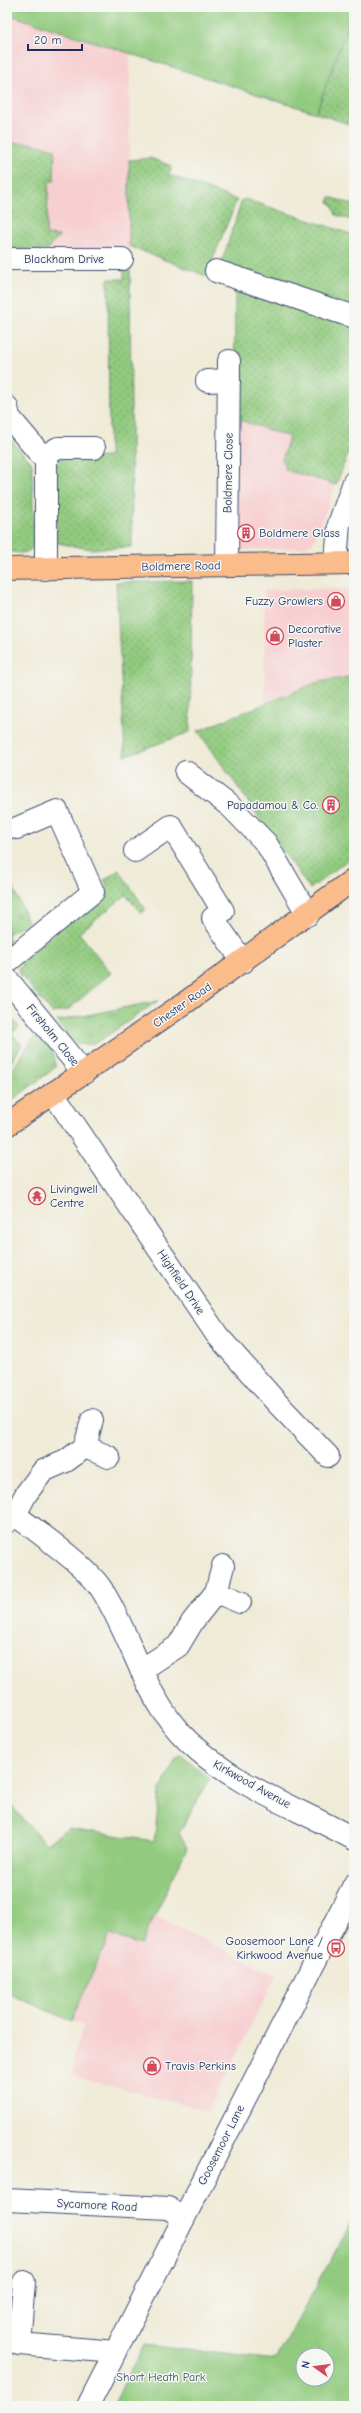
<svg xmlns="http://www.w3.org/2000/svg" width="361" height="2413" font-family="'Comic Neue',sans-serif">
<defs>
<pattern id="grass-tufts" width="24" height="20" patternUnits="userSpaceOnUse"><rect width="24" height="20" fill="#92cb7f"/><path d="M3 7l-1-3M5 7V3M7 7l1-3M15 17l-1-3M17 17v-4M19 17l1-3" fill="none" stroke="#76a56b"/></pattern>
<pattern id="garden-dots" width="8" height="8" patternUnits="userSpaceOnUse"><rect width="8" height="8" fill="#92cb7f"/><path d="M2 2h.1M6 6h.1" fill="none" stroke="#76a56b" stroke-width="1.8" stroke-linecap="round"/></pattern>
</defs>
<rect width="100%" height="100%" fill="#f6f6f2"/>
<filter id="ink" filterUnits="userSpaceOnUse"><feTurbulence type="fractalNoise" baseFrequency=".025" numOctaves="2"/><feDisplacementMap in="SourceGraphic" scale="8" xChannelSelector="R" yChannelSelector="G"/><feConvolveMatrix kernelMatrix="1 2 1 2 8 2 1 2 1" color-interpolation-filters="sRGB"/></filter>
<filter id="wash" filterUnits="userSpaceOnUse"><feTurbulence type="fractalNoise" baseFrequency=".012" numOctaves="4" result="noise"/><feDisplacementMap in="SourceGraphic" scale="16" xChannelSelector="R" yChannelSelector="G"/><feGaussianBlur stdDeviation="0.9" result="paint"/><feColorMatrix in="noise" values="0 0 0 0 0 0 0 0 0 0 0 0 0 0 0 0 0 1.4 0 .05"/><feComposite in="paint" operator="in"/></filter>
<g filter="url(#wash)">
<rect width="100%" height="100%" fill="#f0ebd7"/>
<g fill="#f7cfd1">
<path d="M7 14 130 52 129 253 47 250 58 236 46 235 49 181H54L30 143H7Z"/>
<path d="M234 418 289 437 282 460 336 485 314 541 308 546 302 548 233 550Z"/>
<path d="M354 588V676L318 682 265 702 264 590Z"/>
<path d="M154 1916 277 1975 208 2111 72 2076 73 2056 84 2026 71 2021 110 1934 141 1944Z"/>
</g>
<g fill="url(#grass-tufts)" stroke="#567d6e">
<path d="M13 886 28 922 8 934 10 945 7 948V889Z"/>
<path d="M158 1001 98 1042C75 1051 70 1037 57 1021Z"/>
<path d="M35 1035C46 1038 58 1056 55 1068L7 1104V1078Z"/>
</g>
<g fill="#92cb7f" stroke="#567d6e" fill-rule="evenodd">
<path d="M7 7H354V8L316 113 7 14Z"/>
<path d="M181 1754 210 1779 179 1833 187 1848 141 1945 110 1935 71 2021 7 1993V1801L46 1844 68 1828 154 1841 160 1791 176 1758Z"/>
<path d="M354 2217V2406H113L144 2345 276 2360ZM303 2355H327V2379H303Z"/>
</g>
<g fill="url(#garden-dots)" stroke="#567d6e">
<path d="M354 8V126L316 113Z"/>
<path d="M7 143H30L55 149 54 181H49L46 235 59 236 47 250 7 249Z"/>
<path d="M150 158 172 166 169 175 237 200 206 276 129 246V160Z"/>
<path d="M330 197 354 205V221L336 215 332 204 328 202Z"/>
<path d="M245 199 354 235V311L220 267 242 200Z"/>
<path d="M124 265H130L132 547 90 549 57 543 56 465 61 458 109 457 108 279H124Z"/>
<path d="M235 283 354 321V438L336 485 286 470 282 460 289 437 234 418Z"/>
<path d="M7 436 32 463 34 545C27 556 18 553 7 551Z"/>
<path d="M192 581 190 732 125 756 116 582Z"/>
<path d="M354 676V855L310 889 198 731 318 682Z"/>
<path d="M119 870 146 910 141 913 126 895 79 933 111 973 68 1010 52 1013 20 974 18 968 22 965 20 962 105 891 107 885 104 880Z"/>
<path d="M7 1013 19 1027 12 1034 22 1045 7 1069Z"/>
</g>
</g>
<g filter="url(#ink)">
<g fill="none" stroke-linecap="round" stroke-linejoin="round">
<g stroke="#3b4b70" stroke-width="24">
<g id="minor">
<path d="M7 259H122"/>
<path d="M216 271 354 317"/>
<path d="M207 381 229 380"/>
<path d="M7 407 9 417 46 461V569"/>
<path d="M44 456 58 448H94"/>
<path d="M336 562 339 524 354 482"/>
<path d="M227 565 229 361"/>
<path d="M186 772 231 807 266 843 308 915"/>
<path d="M135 851 171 826 223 911 213 918 243 962"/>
<path d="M7 962 93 892 57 811 17 828"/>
<path d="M7 979 84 1073"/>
<path d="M53 1093 217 1335 278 1404 328 1456"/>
<path d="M92 1420 85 1447 109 1457"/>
<path d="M15 1515C37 1531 89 1568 102 1590 133 1639 145 1700 188 1741 234 1786 298 1808 354 1839"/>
<path d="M7 1522 15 1515 26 1494 43 1471 66 1461 85 1447"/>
<path d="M216 1592 240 1602"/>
<path d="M141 1670 178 1646 193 1621 216 1592 223 1566"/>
<path d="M7 2200 168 2208 184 2218"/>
<path d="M24 2282 19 2344 116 2352"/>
<path d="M88 2406 354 1885"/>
</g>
</g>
<g stroke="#3b4b70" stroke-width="24">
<path id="major" d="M7 569 354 563"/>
</g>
<g stroke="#3b4b70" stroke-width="24">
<path id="highway" d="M7 1125 189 1000 354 879"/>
</g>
<use href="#minor" stroke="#fff" stroke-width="22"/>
<use href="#major" stroke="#fabc8b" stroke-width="22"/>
<use href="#highway" stroke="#fabc8b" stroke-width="22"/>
</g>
</g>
<defs>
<g id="building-ring" transform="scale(0.9)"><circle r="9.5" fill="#f6f6f2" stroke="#d1495b" stroke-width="1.5"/><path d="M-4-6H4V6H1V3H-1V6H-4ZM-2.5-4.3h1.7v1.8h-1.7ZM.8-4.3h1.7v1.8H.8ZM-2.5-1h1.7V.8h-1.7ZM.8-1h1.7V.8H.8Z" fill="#d1495b"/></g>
<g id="shop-ring" transform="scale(0.9)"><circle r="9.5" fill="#f6f6f2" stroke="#d1495b" stroke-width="1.5"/><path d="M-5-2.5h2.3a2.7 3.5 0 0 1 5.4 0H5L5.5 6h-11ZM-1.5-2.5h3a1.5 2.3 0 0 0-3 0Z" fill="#d1495b"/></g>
<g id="temple-ring" transform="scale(0.9)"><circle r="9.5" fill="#f6f6f2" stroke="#d1495b" stroke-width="1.5"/><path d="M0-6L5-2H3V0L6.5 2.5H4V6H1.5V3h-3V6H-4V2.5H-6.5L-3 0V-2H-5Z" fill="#d1495b"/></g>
<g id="bus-ring" transform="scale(0.9)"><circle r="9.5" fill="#f6f6f2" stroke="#d1495b" stroke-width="1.5"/><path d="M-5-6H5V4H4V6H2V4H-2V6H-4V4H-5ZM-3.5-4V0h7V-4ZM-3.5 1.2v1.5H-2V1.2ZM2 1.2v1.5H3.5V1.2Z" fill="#d1495b"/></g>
</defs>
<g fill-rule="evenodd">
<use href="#building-ring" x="246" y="533"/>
<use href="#shop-ring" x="336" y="601"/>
<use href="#shop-ring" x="275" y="636"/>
<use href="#building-ring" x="331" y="805"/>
<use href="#temple-ring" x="37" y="1196"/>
<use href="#bus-ring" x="336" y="1948"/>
<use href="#shop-ring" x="152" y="2066"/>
</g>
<g text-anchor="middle" stroke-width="3" stroke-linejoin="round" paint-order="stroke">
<g font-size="12" fill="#1b2f5e" stroke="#f6f6f2">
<text x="64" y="263">Blackham Drive</text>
<text transform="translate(228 473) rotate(-89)" y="4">Boldmere Close</text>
<text transform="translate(181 566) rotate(-1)" y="4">Boldmere Road</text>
<text transform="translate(182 1005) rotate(-35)" y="4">Chester Road</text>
<text transform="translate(53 1035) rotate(51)" y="4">Firsholm Close</text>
<text transform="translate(181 1282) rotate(56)" y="4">Highfield Drive</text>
<text transform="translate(252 1784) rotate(29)" y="4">Kirkwood Avenue</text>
<text transform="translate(221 2145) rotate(-63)" y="4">Goosemoor Lane</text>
<text transform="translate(97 2205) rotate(3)" y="4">Sycamore Road</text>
</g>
<g font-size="12" fill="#1b2f5e" stroke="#f6f6f2" text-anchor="start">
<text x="259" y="537">Boldmere Glass</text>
<text x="323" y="605" text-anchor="end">Fuzzy Growlers</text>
<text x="288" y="633">Decorative<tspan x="288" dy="14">Plaster</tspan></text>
<text x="318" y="809" text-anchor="end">Papadamou &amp; Co.</text>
<text x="50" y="1193">Livingwell<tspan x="50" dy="14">Centre</tspan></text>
<text x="323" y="1945" text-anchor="end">Goosemoor Lane /<tspan x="323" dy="14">Kirkwood Avenue</tspan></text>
<text x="165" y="2070">Travis Perkins</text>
</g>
<g font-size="12" fill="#395666" stroke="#f6f6f2">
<text x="161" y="2381">Short Heath Park</text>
</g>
</g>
<rect width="361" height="2413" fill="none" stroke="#f6f6f2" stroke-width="24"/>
<g transform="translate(315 2367) rotate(284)"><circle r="19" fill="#f6f6f2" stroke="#9ea6b7"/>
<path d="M0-3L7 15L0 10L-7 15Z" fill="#d1495b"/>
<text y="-6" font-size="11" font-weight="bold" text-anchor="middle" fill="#1b2f5e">N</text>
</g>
<path d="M28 44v6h54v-6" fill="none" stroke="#1b2f5e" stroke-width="2"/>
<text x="34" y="44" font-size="12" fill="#1b2f5e" stroke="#f6f6f2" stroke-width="3" paint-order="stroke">20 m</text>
</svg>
